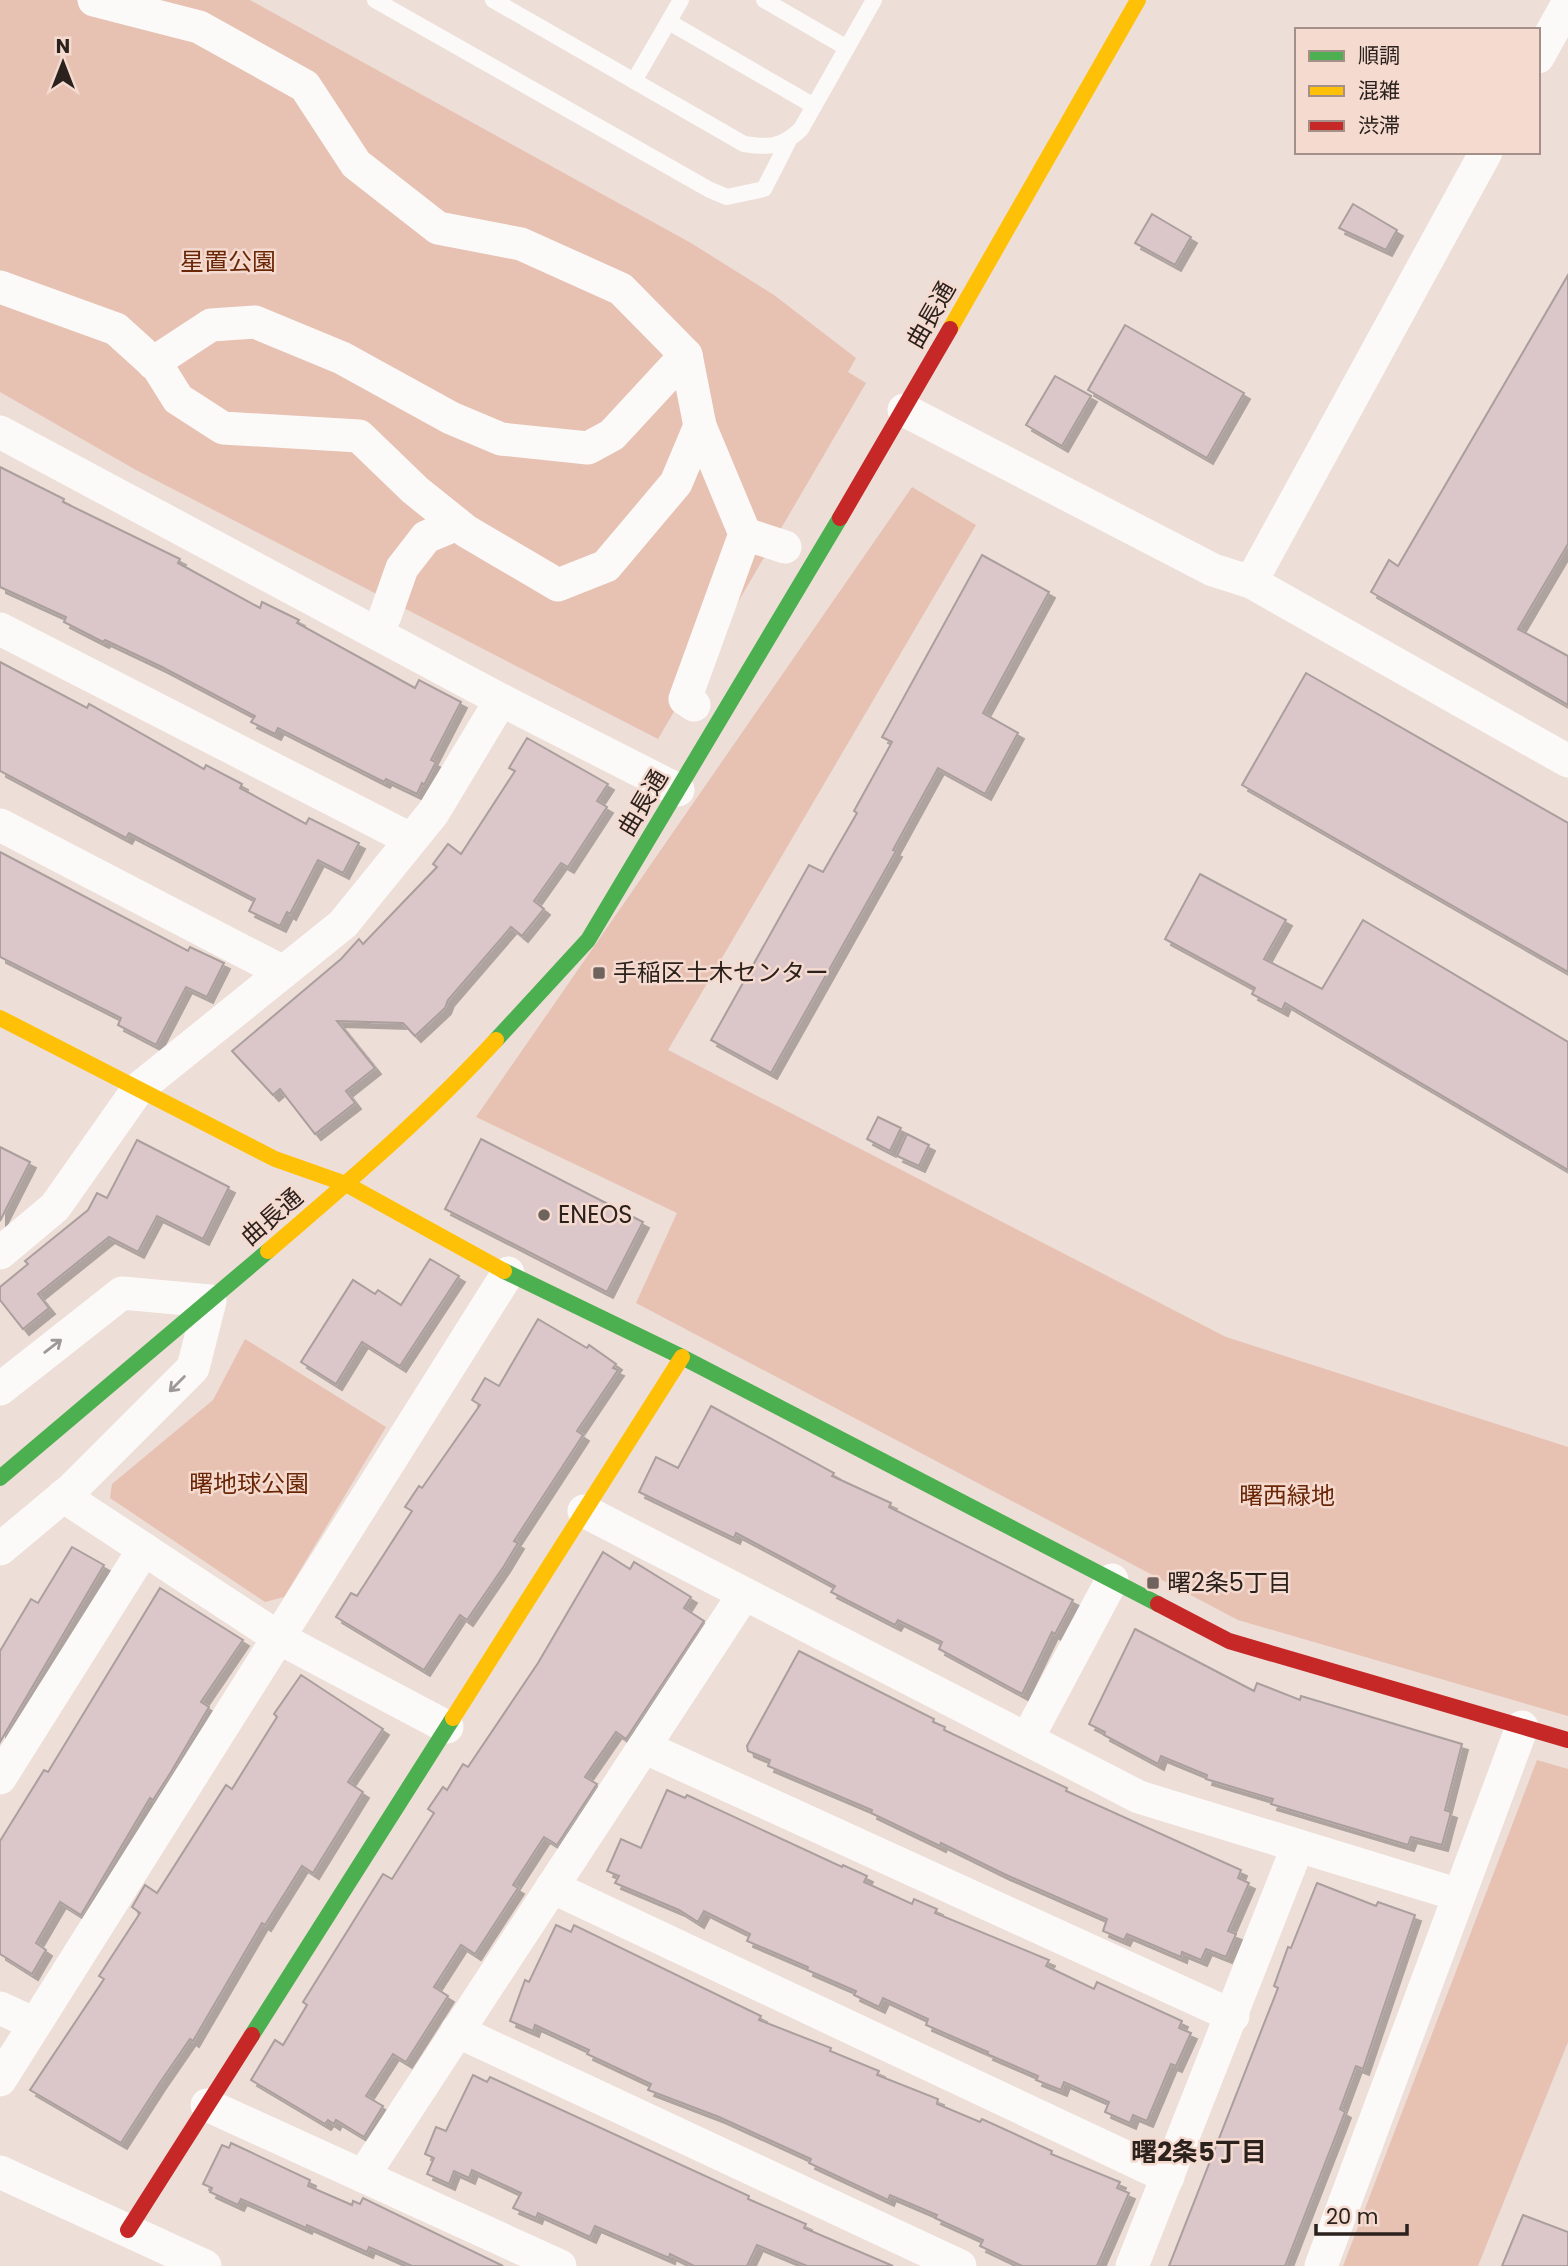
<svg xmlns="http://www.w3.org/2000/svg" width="1568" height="2266" font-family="Poppins,'Noto Sans JP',sans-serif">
<defs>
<filter id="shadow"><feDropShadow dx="6" dy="6" stdDeviation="0" flood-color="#0004"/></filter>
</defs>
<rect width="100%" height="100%" fill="#edded7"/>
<g fill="#e7c2b3">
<path d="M0 0H250L691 243 774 295 856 358 848 372 866 383 658 739 136 470 0 392Z"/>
<path d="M912 487 976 525 668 1050 1226 1337 1568 1447V1716L1238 1620 636 1303 677 1213 476 1117Z"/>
<path d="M245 1339 386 1427 284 1597 265 1602 110 1498 112 1484 213 1400Z"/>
<path d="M1537 1760 1568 1769V2042L1478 2266H1343Z"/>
</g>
<g fill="#dbc6c9" stroke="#aa9f9d" stroke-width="2" filter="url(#shadow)">
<path d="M1353 204 1397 230 1386 250 1339 228Z"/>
<path d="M1152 214 1191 237 1175 265 1135 243Z"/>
<path d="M1568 275V544L1518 629 1568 656V705L1371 592 1389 560 1398 566Z"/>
<path d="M1125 325 1244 393 1207 458 1088 390Z"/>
<path d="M1055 376 1091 396 1062 446 1026 425Z"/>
<path d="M0 467 64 499 63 502 180 559 178 563 260 608 262 602 299 620 297 623 415 688 419 680 461 702 431 760 436 762 424 785 422 783 417 794 386 779 384 782 278 728 275 734 251 722 255 716 162 667 105 640 103 642 64 622 66 617 0 587Z"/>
<path d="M982 555 1049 592 983 713 1018 733 985 794 938 768 893 850 896 851 771 1073 711 1040 809 865 823 872 857 813 854 811 892 742 882 737Z"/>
<path d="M0 662 87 708 89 704 204 769 206 765 242 784 240 788 306 824 309 818 359 843 343 873 318 860 290 914 287 912 280 926 249 911 255 899 129 833 126 838 0 771Z"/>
<path d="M1306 673 1568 823V972L1242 785Z"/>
<path d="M527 738 608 784 597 801 607 807 568 867 561 863 534 901 544 909 522 936 511 927 448 1000 445 1008 415 1036 403 1023 337 1021 375 1068 346 1091 355 1103 315 1134 280 1089 273 1095 232 1051 341 959 359 939 363 944 437 867 433 864 448 844 461 854 515 771 509 768Z"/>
<path d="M0 852 188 951 190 947 224 963 207 997 186 987 156 1045 118 1025 121 1018 0 957Z"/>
<path d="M1200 874 1286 920 1264 959 1322 989 1363 920 1568 1042V1170L1285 1003 1282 1010 1252 994 1255 988 1165 939Z"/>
<path d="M878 1117 901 1128 890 1151 867 1139Z"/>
<path d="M907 1134 929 1145 919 1166 897 1156Z"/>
<path d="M481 1139 643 1222 607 1292 445 1209Z"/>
<path d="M137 1140 229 1187 203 1239 157 1216 138 1252 109 1237 38 1294 49 1308 23 1329 0 1300V1287L28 1264 25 1261 88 1210 97 1193 107 1198Z"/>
<path d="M0 1147 30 1162 0 1221Z"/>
<path d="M430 1259 459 1276 400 1366 362 1342 336 1384 301 1362 353 1280 375 1294 378 1290 401 1305Z"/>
<path d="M538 1319 587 1348 589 1345 616 1364 613 1368 618 1370 577 1431 583 1435 514 1541 518 1543 504 1566 467 1620 460 1615 424 1670 336 1617 351 1593 357 1596 412 1511 405 1507 419 1486 422 1488 480 1405 472 1400 485 1378 499 1386Z"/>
<path d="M711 1406 834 1473 832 1476 891 1503 889 1507 1073 1600 1055 1634 1052 1632 1022 1694 939 1649 942 1642 898 1620 895 1625 831 1592 835 1586 785 1559 736 1533 734 1538 639 1492 656 1457 678 1468Z"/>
<path d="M72 1547 104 1565 0 1742V1651L31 1599 38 1603Z"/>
<path d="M603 1552 630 1569 634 1562 691 1597 684 1608 704 1621 626 1739 616 1732 585 1777 597 1784 557 1845 544 1837 513 1885 518 1888 475 1954 461 1945 434 1987 448 1996 406 2062 393 2054 366 2096 383 2106 364 2137 336 2120 334 2124 328 2120 325 2124 251 2080 275 2040 283 2045 307 2005 303 2002 383 1874 392 1879 434 1813 428 1809 443 1787 447 1790 463 1764 468 1767 538 1663Z"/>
<path d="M160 1588 243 1640 201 1702 209 1707 171 1772 153 1800 150 1798 81 1915 60 1902 36 1943 46 1950 32 1974 0 1954V1841L44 1770 48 1772Z"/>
<path d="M1135 1629 1254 1691 1257 1683 1300 1700 1301 1696 1462 1744 1445 1810 1451 1812 1442 1845 1411 1837 1408 1845 1271 1804 1273 1799 1206 1779 1207 1775 1161 1756 1158 1764 1104 1735 1105 1732 1089 1724Z"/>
<path d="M799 1651 934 1719 933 1722 945 1727 944 1730 1067 1788 1066 1791 1241 1870 1238 1878 1249 1883 1228 1931 1236 1934 1226 1957 1206 1949 1201 1960 1182 1952 1181 1957 1127 1934 1124 1940 1103 1931 1107 1919 1004 1874 941 1843 940 1846 871 1813 872 1810 768 1766 770 1760 748 1751 747 1746Z"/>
<path d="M301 1675 383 1729 348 1782 363 1792 313 1873 302 1866 265 1925 262 1923 193 2041 190 2039 159 2084 121 2143 30 2090 104 1979 99 1976 140 1913 132 1907 145 1885 157 1893 226 1785 232 1789 277 1717 274 1714Z"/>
<path d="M667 1790 685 1798 687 1795 842 1867 843 1865 867 1876 864 1882 912 1904 914 1899 937 1909 935 1913 1049 1960 1046 1966 1094 1989 1097 1982 1182 2021 1179 2028 1191 2033 1176 2066 1171 2064 1147 2121 1133 2115 1130 2123 1105 2112 1109 2102 1064 2082 1061 2090 1036 2080 1038 2076 987 2054 988 2052 926 2025 928 2019 883 1998 879 2007 854 1995 856 1991 807 1970 808 1967 747 1941 750 1934 704 1911 698 1922 679 1910 615 1883 619 1876 607 1871 621 1839 641 1848Z"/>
<path d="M1317 1883 1376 1906 1378 1902 1415 1915 1363 2069 1356 2066 1340 2109 1345 2112 1285 2266H1169L1278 1988 1274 1986 1288 1947 1291 1948Z"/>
<path d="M556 1925 571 1932 574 1925 761 2016 759 2020 831 2048 830 2051 879 2071 877 2075 938 2099 937 2104 980 2122 982 2119 1052 2151 1051 2154 1120 2182 1117 2188 1129 2193 1097 2266H1022L980 2246 983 2240 935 2218 937 2215 890 2195 888 2200 809 2163 811 2159 719 2117 648 2090 651 2084 587 2054 589 2050 535 2025 533 2031 510 2021 525 1980 529 1982Z"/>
<path d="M473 2075 487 2082 490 2077 749 2196 748 2199 806 2224 804 2228 893 2266H807L757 2245 747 2266H694L670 2254 669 2258 595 2226 590 2237 538 2213 536 2218 513 2208 521 2193 472 2170 469 2178 454 2171 449 2184 427 2174 434 2158 425 2154 436 2127 446 2131Z"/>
<path d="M231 2143 310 2180 308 2186 352 2205 353 2201 360 2204 363 2198 503 2266H412L369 2247 367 2252 307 2225 306 2228 241 2199 238 2205 210 2192 212 2188 203 2184 222 2145 229 2148Z"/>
<path d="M1523 2215 1568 2232V2266H1502Z"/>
</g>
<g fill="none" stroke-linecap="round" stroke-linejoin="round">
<g stroke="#fcfaf9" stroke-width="16">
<path d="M375 0 710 190 727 197 764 189 788 142"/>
<path d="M493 0 744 144C769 148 783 147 801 129L874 0"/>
<path d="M764 0 847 48"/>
<path d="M669 22 814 106"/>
<path d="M634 81 681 0"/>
</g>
<g stroke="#fcfaf9" stroke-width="33">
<path d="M1538 57 1568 3"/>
<path d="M0 287 116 329 158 367 178 399 223 428 359 436 415 490 466 531 558 585 606 566 676 483 700 426 686 355 621 289 521 244 438 228 356 164 305 86 199 27 94 0"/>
<path d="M153 363 211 325 255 322 342 358 451 418 501 439 588 448 612 435 686 355"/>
<path d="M904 410 1213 570 1251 582 1568 761"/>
<path d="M0 432 501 700 678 790"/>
<path d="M745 534 785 547"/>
<path d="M1251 582 1486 152"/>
<path d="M385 616 402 568 426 537 457 524"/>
<path d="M0 629 410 839"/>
<path d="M694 705 685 699 745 534 700 426"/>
<path d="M0 825 283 972"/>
<path d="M0 1253 55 1207 138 1089 343 924 433 813 501 700"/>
<path d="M0 1389 122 1293 210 1301 193 1368 72 1489 0 1549"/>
<path d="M63 1496 279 1638 447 1727"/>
<path d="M584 1511 1139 1797 1459 1895"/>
<path d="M1027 1739 1112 1580"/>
<path d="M644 1747 1233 2016"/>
<path d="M0 1778 144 1549"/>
<path d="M552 1887 1168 2177"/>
<path d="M0 2008 35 2024"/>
<path d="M457 2031 960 2266"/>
<path d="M0 2080 508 1273"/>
<path d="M207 2105 560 2266"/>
<path d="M0 2172 205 2266"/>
<path d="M363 2176 744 1594"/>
<path d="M1132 2266 1297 1848"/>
<path d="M1321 2266 1522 1727"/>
</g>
<g stroke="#4caf50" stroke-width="16">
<path d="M496 1040 588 940 840 518"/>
<path d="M504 1271 682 1357 1158 1604"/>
<path d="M0 1478 268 1251"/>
<path d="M252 2035 453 1718"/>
</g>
<g stroke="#ffc107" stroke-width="16">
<path d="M950 329 1138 0"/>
<path d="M0 1018 275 1159 346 1184 504 1271"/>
<path d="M268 1251C346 1184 426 1116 496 1040"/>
<path d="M453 1718 682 1357"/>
</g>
<g stroke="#c62828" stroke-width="16">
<path d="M840 518 950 329"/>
<path d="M1158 1604 1229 1641 1568 1740"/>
<path d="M128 2230 252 2035"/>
</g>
</g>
<defs><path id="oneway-shaft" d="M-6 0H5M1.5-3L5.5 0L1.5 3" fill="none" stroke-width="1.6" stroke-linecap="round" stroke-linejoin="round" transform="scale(1.75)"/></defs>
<g stroke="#9e9896">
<use href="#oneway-shaft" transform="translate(53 1346) rotate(-38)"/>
<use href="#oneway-shaft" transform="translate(177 1384) rotate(135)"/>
</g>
<g fill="#6f635e" stroke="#f5dacf" stroke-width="2.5">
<rect x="592" y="966" width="14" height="14" rx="3.5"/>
<circle cx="544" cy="1215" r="7"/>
<rect x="1146" y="1576" width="14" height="14" rx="3.5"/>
</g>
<g text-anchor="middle" stroke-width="5" stroke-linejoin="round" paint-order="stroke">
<g font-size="24" fill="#6a2707" stroke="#f5dacf">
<text x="228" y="270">星置公園</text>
<text x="249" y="1492">曙地球公園</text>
<text x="1287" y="1504">曙西緑地</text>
</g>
<g font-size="24" fill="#2b211d" stroke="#f5dacf">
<text transform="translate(931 315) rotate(-60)" y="8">曲長通</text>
<text transform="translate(643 803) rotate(-59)" y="8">曲長通</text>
<text transform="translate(272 1217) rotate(-41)" y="8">曲長通</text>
</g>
<g font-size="24" fill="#2b211d" stroke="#f5dacf" text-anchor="start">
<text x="613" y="981">手稲区土木センター</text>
<text x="558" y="1223">ENEOS</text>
<text x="1167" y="1591">曙2条5丁目</text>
</g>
<g font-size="26" font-weight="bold" fill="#2b211d" stroke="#f5dacf">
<text x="1199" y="2161">曙2条5丁目</text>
</g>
</g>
<rect x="1295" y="28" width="245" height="126" fill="#f5dacf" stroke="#a49088" stroke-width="2"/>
<rect x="1309" y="51" width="35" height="10" fill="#4caf50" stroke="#a49088" stroke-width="2"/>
<text x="1358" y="63" font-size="21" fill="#2b211d">順調</text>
<rect x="1309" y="86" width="35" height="10" fill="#ffc107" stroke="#a49088" stroke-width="2"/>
<text x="1358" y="98" font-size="21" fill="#2b211d">混雑</text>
<rect x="1309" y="121" width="35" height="10" fill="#c62828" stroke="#a49088" stroke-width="2"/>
<text x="1358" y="133" font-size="21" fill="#2b211d">渋滞</text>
<g transform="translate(63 63)" stroke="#f5dacf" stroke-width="5" paint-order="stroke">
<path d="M0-5L12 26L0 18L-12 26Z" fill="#2b211d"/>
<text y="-10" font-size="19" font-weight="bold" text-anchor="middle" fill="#2b211d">N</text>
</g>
<path d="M1316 2224v10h91v-10" fill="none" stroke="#2b211d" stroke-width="3.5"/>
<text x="1326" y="2224" font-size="21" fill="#2b211d" stroke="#f5dacf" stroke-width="5" paint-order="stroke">20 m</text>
</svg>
